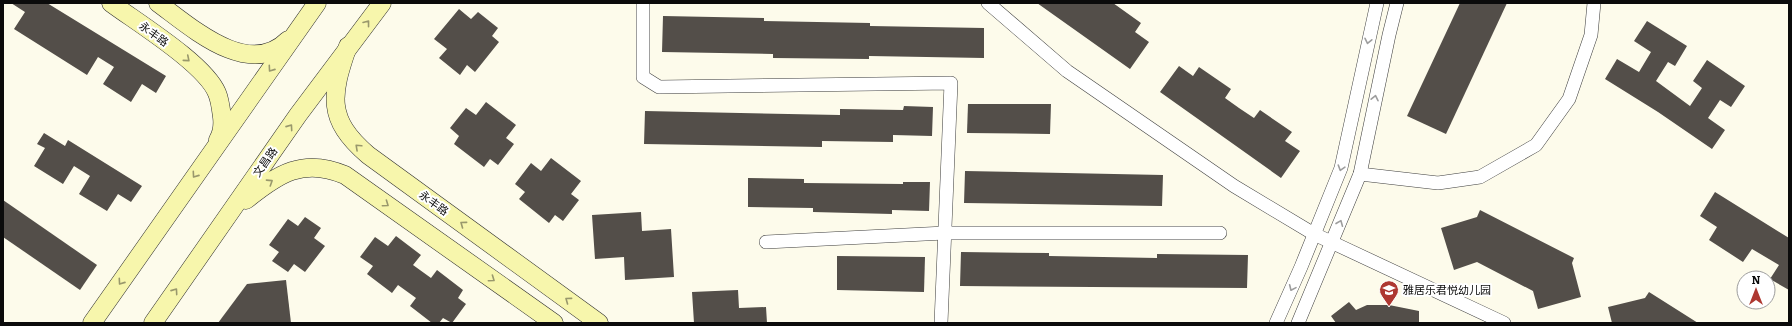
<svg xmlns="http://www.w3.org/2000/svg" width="1792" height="326" font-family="Bitter,'Noto Sans SC',serif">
<rect width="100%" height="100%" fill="#fdfbeb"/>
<g fill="#534e49">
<path d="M11 3H47L166 76 156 93 142 84 131 102 103 84 114 67 98 57 87 75 14 29 25 12Z"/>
<path d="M1037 3H1113L1141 23 1135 32 1149 42 1130 69Z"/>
<path d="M1460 3H1507L1446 134 1407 116Z"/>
<path d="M459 9 471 19 478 12 498 28 492 36 499 42 475 72 467 65 460 75 439 58 447 49 434 39Z"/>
<path d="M663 16 764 18V21L870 23V26L984 28V58L869 56V59L773 58V54L662 52Z"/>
<path d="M1647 21 1687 46 1675 66 1668 62 1656 81 1690 106 1702 88 1693 81 1707 60 1745 86 1731 107 1720 100 1708 118 1725 130 1712 149 1658 112 1605 79 1617 59 1639 72 1651 52 1634 41Z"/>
<path d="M1179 66 1193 76 1199 67 1231 89 1225 98 1239 108 1254 118 1260 110 1292 132 1285 141 1300 151 1281 178 1160 92Z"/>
<path d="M486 102 516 125 506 138 514 144 498 165 490 159 484 167 454 144 459 136 450 128 466 108 476 115Z"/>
<path d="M968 104H1051L1050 134 967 133Z"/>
<path d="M904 106 933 107 932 136 893 135V142L822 141V147L644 144 645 111 840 115V109L903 110Z"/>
<path d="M44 133 65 146 68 140 142 186 131 202 118 194 107 211 79 194 90 176 74 166 63 184 34 166 45 148 37 144Z"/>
<path d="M551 158 581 181 571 194 579 200 563 221 555 215 549 223 519 199 525 192 515 184 531 163 541 171Z"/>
<path d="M965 171 1163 175 1162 206 964 203Z"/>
<path d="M748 178 804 179V183L903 184V182H930L929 211 892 210V214L813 212V208L748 207Z"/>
<path d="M1715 192 1789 238V290L1770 279 1779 265 1752 249 1743 262 1709 240 1717 227 1700 216Z"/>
<path d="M3 200 97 265 80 290 3 237Z"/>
<path d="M1480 210 1574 258 1572 263 1581 297 1538 309 1533 291 1477 262 1454 270 1441 228 1477 217Z"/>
<path d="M641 212 642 231 671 229 674 277 625 280 624 257 595 259 592 215Z"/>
<path d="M305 217 321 228 314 238 325 246 305 272 294 264 288 272 272 261 279 252 269 245 288 219 298 226Z"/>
<path d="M396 236 421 255 413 265 431 278 437 270 463 290 458 298 466 304 452 323 443 318 439 323H432L410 306 416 298 398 285 392 293 367 274 373 266 360 257 375 237 388 246Z"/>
<path d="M961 252 1049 253V256L1157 258V254L1248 255 1247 288 960 286Z"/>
<path d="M837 256 925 257 924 292 837 290Z"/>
<path d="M286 280 291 323H218L247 284Z"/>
<path d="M738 290 739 308 766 307 767 323H694L692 292Z"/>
<path d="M1649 292 1698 323H1612L1608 307 1645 298Z"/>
<path d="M1349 302 1356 310 1367 305H1389L1419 311V323H1336L1331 316Z"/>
</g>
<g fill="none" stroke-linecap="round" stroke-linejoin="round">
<g stroke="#3e3e3e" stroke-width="14">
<g id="street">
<path d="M643 3V77L659 87 951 83 941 323"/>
<path d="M988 3 1067 71 1234 186 1314 234 1504 323"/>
<path d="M1360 174 1438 183 1480 177 1536 145 1569 99 1591 35 1594 3"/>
<path d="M766 242 945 233H1220"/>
<path d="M1276 323 1301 267 1341 168 1377 3"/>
<path d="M1298 323 1360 174 1389 35 1397 3"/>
</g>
</g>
<g stroke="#2d2d2d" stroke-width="19">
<g id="secondary">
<path d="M111 3C138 23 205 64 217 93 220 100 221 109 222 117 223 125 222 133 218 140"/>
<path d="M158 3C191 27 249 80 288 40"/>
<path d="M348 46C331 95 326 119 368 155L599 323"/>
<path d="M246 200C278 174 303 157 345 175L554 323"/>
<path d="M92 323 317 3"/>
<path d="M153 323 298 115 382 3"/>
</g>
</g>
<use href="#street" stroke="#fff" stroke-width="13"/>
<use href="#secondary" stroke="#f7f6ac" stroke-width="18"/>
</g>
<defs><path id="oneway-chevron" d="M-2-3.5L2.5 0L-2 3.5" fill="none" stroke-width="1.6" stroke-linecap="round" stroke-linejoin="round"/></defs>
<g stroke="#99986c">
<use href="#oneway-chevron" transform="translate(367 23) rotate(-52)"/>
<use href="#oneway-chevron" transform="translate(187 59) rotate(40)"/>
<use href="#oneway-chevron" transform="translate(271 69) rotate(125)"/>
<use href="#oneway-chevron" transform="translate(290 127) rotate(-55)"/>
<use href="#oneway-chevron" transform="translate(358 147) rotate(-137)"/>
<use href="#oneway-chevron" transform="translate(195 175) rotate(125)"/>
<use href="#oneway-chevron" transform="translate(270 182) rotate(-33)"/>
<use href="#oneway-chevron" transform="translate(386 204) rotate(35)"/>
<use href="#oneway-chevron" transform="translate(463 224) rotate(-144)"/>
<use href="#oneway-chevron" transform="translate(492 279) rotate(35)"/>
<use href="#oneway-chevron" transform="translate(121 282) rotate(125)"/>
<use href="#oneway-chevron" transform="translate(175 291) rotate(-55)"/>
<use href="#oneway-chevron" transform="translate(568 300) rotate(-144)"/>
</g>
<g stroke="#9d9d9d">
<use href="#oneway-chevron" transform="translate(1368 41) rotate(102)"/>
<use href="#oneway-chevron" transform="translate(1375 98) rotate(-78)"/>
<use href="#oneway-chevron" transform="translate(1341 168) rotate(107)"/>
<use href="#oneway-chevron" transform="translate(1340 223) rotate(-68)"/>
<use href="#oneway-chevron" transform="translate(1292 288) rotate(114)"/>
</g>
<defs>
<g id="school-pin" transform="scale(1)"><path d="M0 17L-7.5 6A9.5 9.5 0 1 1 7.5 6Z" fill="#ae3831" stroke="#fff"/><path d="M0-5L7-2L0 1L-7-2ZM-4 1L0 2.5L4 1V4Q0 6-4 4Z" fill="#fff"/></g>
</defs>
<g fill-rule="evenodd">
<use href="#school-pin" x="1389" y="290"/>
</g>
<g text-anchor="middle" stroke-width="4" stroke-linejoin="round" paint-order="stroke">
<g font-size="11" fill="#0b0b0b" stroke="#fff">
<text transform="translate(154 34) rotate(36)" y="4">永丰路</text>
<text transform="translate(265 162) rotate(-55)" y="4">文昌路</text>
<text transform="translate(434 203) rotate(36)" y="4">永丰路</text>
</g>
<g font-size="11" fill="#0b0b0b" stroke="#fff" text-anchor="start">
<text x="1403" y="294">雅居乐君悦幼儿园</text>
</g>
</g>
<rect width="1792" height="326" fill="none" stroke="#0b0b0b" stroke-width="8"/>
<g transform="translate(1756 290)"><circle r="19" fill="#ffffff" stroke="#9d9d9d"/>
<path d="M0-3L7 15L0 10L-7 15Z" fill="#ae3831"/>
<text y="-6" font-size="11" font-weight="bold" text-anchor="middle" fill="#0b0b0b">N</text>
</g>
</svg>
